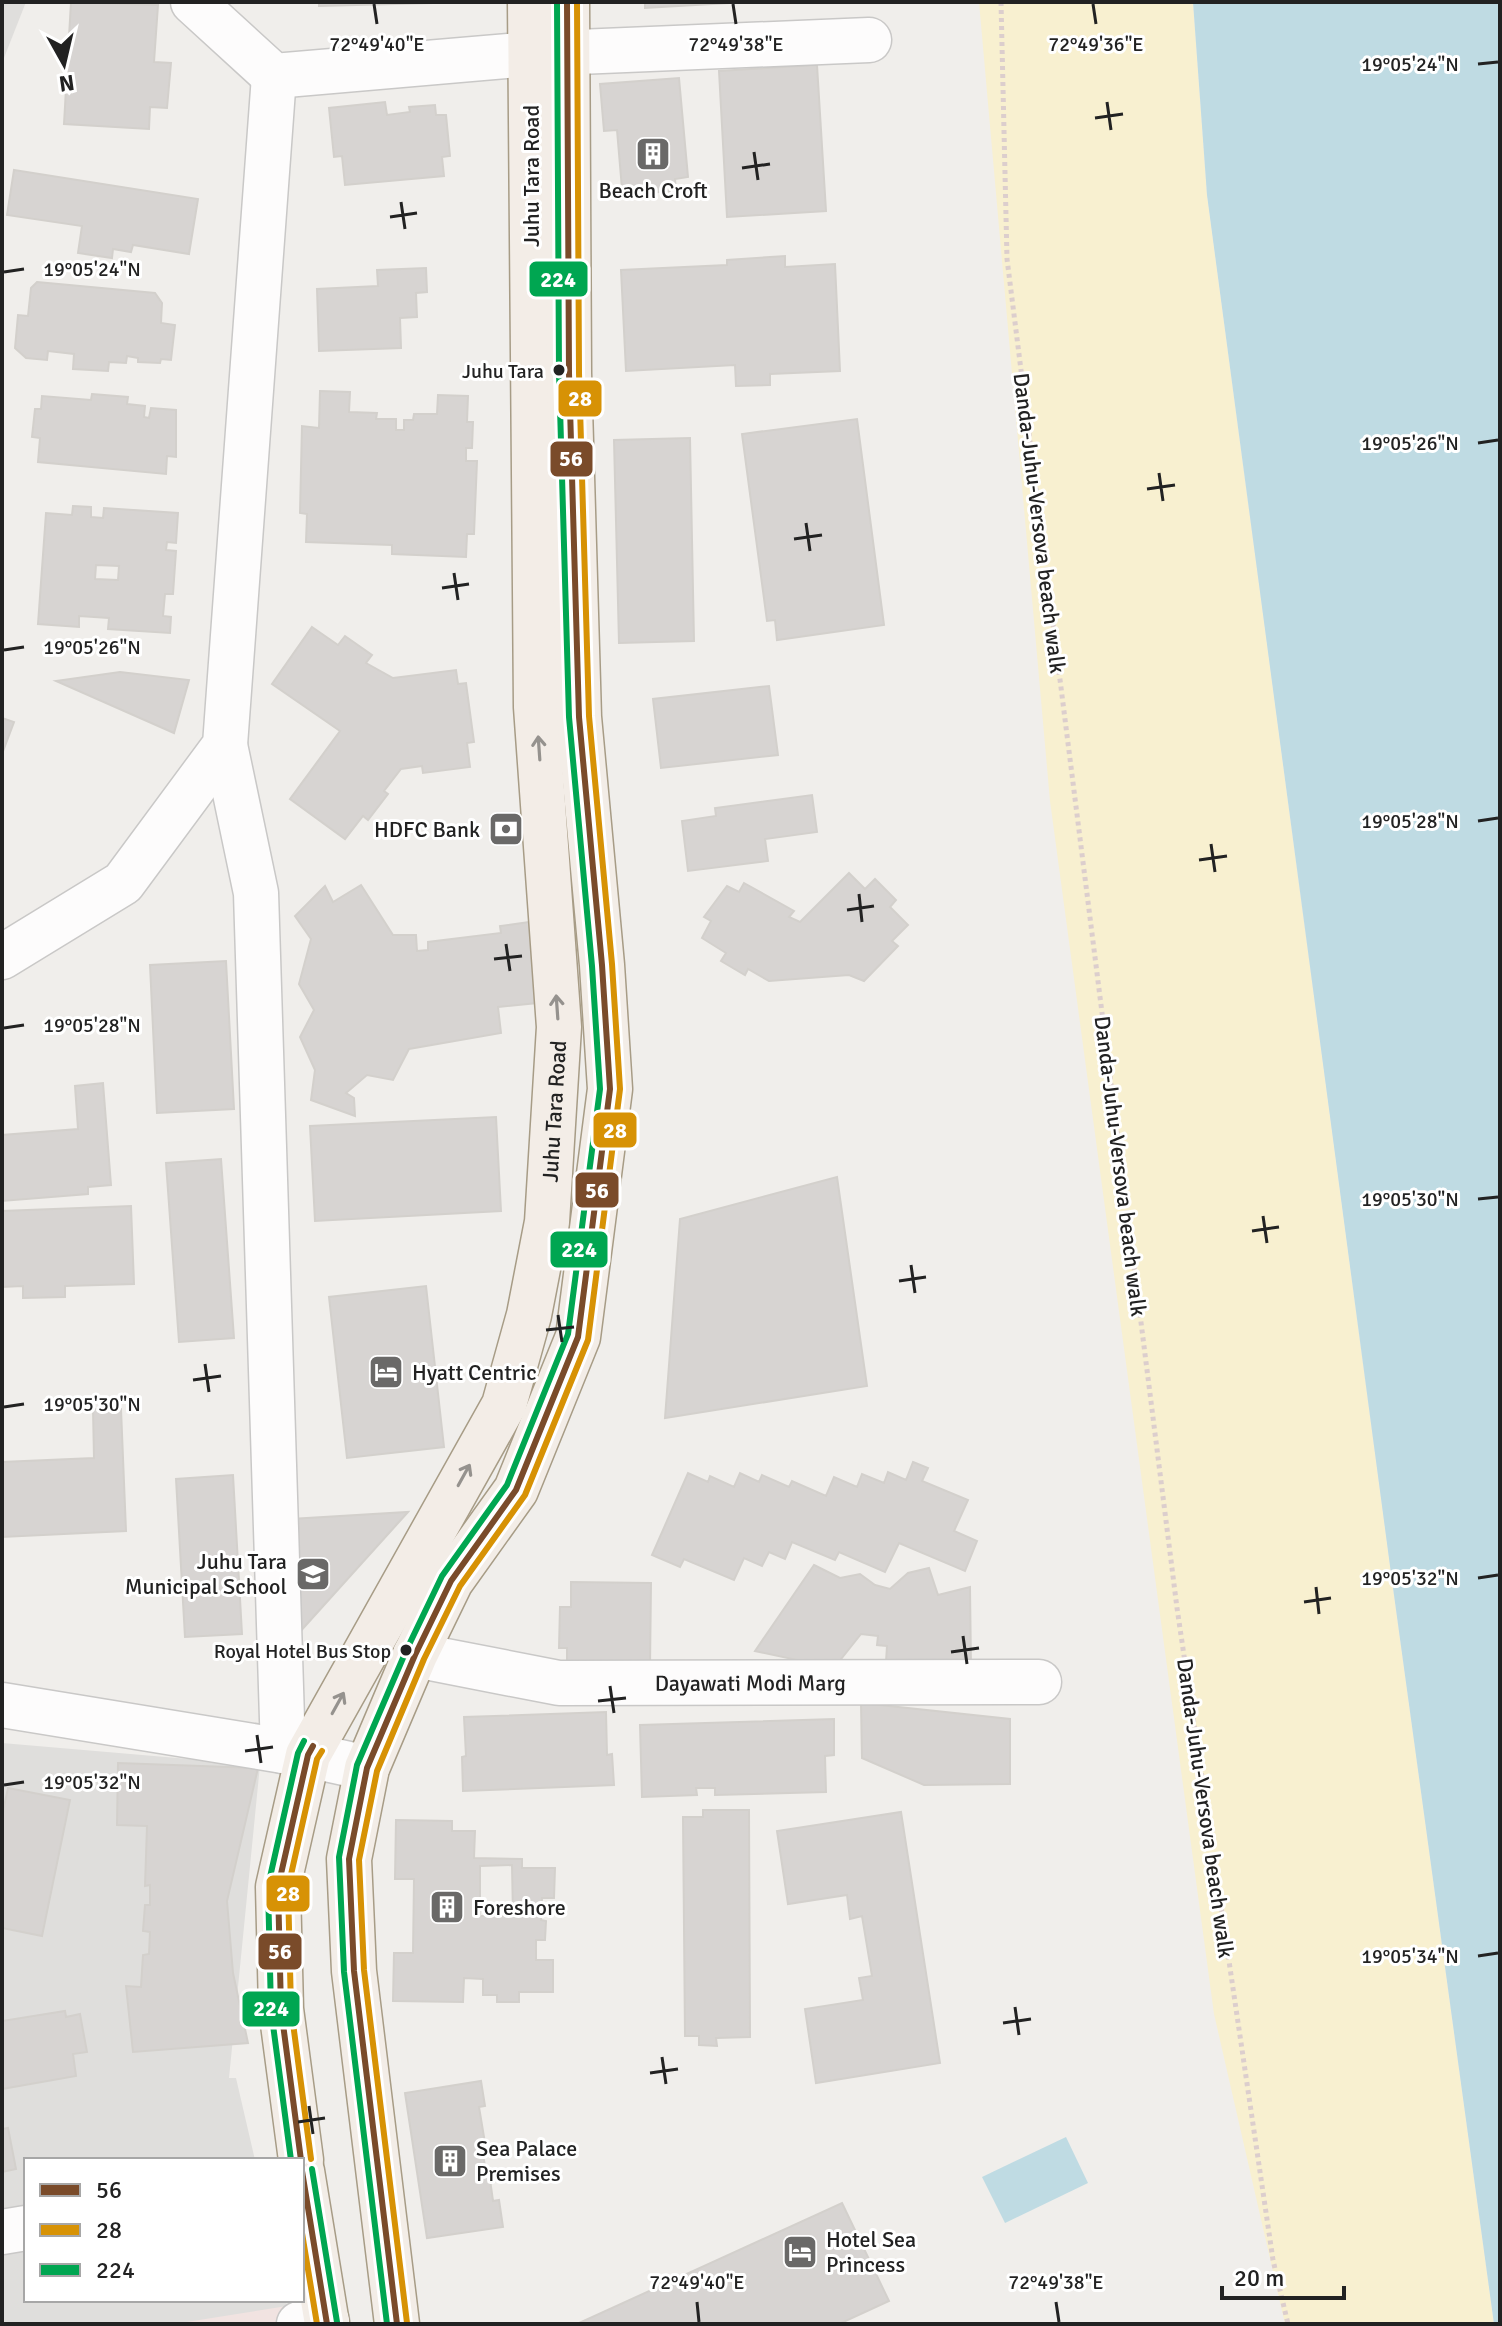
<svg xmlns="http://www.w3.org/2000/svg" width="1502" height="2326" font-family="Signika,sans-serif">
<rect width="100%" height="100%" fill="#f0eeeb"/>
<g fill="#dfdedc">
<path d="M2 2H26L2 63Z"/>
<path d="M2 1743 260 1765 229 2078H236L255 2160H26V2300H286L288 2312 220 2324H2Z"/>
</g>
<path fill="#f1e3e1" d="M293 2305 295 2324H174Z"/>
<path fill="#f8f0d0" d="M979 2H1193L1207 195 1390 1566 1494 2324H1285L1214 2014 1050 801Z"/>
<g fill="#bfdbe3">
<path d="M1193 2H1500V2324H1494L1390 1566 1207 195Z"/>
<path d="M1066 2137 1088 2183 1005 2223 982 2177Z"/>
</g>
<g fill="#d7d4d2" stroke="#d3d0cc" stroke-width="2" fill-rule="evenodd">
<path d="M71 2 158 5 154 62 171 63 167 108 150 107 149 129 64 124Z"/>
<path d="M319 2H472L319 6Z"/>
<path d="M645 2H747L645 8Z"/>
<path d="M817 65 826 211 727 217 719 71Z"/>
<path d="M679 78 688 177 675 179 676 191 644 193V188L622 189 617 130 604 131 600 84Z"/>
<path d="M385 102 387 115 410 112 409 107 435 105 436 115H446L450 156 442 157 444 176 345 185 342 156 334 157 329 108Z"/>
<path d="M14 170 198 199 189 254 133 245 131 252 113 249 112 258 78 253 82 226 7 215Z"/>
<path d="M785 256V267L835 264 840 371 770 374V385L736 386 735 365 626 371 621 270 727 265V260Z"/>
<path d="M426 268 427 292 416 293 417 317 400 318 401 348 319 351 317 289 378 286 377 270Z"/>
<path d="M37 282 155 293 162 303 161 323 175 325 171 360 161 359 160 363 138 362V358L127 356 126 363 109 362 108 371 73 369 74 354 48 351 47 360 26 358 15 348 18 315 28 316 31 288Z"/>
<path d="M320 391 350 392 349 412 377 413 376 419H396V430H404V420H413L414 414H437L438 395 468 396 467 422H473L472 448H466V461H477L474 534H467L466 557 392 554V545L306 542 307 514 300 513 302 426 319 428Z"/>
<path d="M92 394 128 397 127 404 145 406 144 417 149 418 151 408 176 410V457L167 456 166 474 38 462 40 438 32 437 35 409H41L42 396 91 400Z"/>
<path d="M857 419 884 625 777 640 775 620 767 621 742 434Z"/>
<path d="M690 438 694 641 619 643 614 440Z"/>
<path d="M73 506 91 507V517L103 518 104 508 178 513 176 543 167 542 166 550 176 551 173 594H165L163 616 171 617 170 633 108 629 109 618 79 616V627L38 624 46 513 72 515ZM96 565 119 566 118 580 95 579Z"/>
<path d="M312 627 338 645 345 636 372 655 366 663 393 678 456 670 458 684 466 683 474 742 467 743 470 767 423 773 422 766 401 769 384 791 388 794 368 820 363 816 345 839 290 799 340 731 272 684Z"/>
<path d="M120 672 189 680 174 733 56 681Z"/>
<path d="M769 686 778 755 661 768 653 699Z"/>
<path d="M2 718 14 722 2 754Z"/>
<path d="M812 795 817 832 765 839 768 861 688 871 682 821 716 816 715 808Z"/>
<path d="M849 873 865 889 875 879 896 900 890 907 908 925 892 941 898 946 864 981 849 975 769 981 748 969 745 975 721 961 726 953 702 938 711 921 704 917 727 886 739 892 744 883 794 911 789 917 800 922Z"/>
<path d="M361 885 393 935H416L417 951 428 950V942L501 933 500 926 537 921 547 1002 498 1007 501 1033 409 1049 393 1080 367 1075 346 1093 354 1098 355 1116 311 1100 315 1070 300 1037 314 1010 299 984 311 939 295 916 325 886 333 902Z"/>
<path d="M226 961 234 1109 157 1113 150 965Z"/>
<path d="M103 1083 111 1185 88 1187V1194L2 1201V1135L78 1129 75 1086Z"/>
<path d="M496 1117 501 1211 315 1221 310 1126Z"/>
<path d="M221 1159 234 1338 179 1342 166 1163Z"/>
<path d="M837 1177 867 1386 665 1418 680 1219Z"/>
<path d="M131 1206 134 1284 65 1286V1297L23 1298V1286L2 1287V1211Z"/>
<path d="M426 1286 444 1447 347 1458 329 1297Z"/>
<path d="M93 1409H121L126 1531 2 1537V1462L94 1458Z"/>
<path d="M913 1462 928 1468 922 1481 968 1500 954 1531 977 1541 965 1571 899 1543 885 1572 839 1552 835 1560 792 1542 785 1559 769 1552 762 1566 744 1558 734 1580 684 1559 680 1567 652 1555 688 1473 708 1482 710 1476 734 1487 740 1473 759 1482 762 1475 789 1487 792 1481 826 1496 834 1477 857 1487 862 1474 884 1483 888 1472 906 1480Z"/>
<path d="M233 1475 242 1634 185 1637 176 1479Z"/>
<path d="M408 1512 298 1634 291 1519Z"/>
<path d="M814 1565 840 1578 860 1574 875 1585 890 1589 908 1573 929 1568 938 1595 970 1587 971 1668 886 1662 887 1646 877 1645 878 1636 861 1634 834 1668 755 1651Z"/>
<path d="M571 1582 651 1583 650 1668H567V1648H559L560 1607H571Z"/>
<path d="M861 1703 1010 1719V1784L924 1785 862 1758Z"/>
<path d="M606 1712 607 1755 612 1754 614 1785 463 1791 462 1757 466 1756 464 1717Z"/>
<path d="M834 1719V1755L825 1756 826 1792 715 1795V1788H696L697 1795 642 1797 640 1725Z"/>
<path d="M118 1763 258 1768 227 1901 233 1973 248 2043 133 2052 126 1986 141 1987 143 1955 149 1954 150 1932 143 1931 145 1905H150V1885L145 1886 147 1826 117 1825Z"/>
<path d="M8 1788 70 1800 42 1936 2 1928V1816Z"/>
<path d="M703 1810H749L750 2037 716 2038 717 2046 699 2045V2036H685L683 1817H703Z"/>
<path d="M901 1812 940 2063 816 2083 805 2009 863 2000 859 1978 872 1976 862 1916 850 1919 847 1895 788 1904 777 1831Z"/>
<path d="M396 1820 452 1821V1831H475L474 1858 522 1859V1868H555L554 1898H542L541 1920 546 1921 545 1940H536V1960H553V1992H519V2002H497V1995H483V1979L464 1978 463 2002 393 2001 394 1953H413L414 1879H395ZM512 1865 513 1916H480V1866Z"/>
<path d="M65 2011 66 2017 80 2014 87 2052 73 2054 76 2076 2 2089V2021Z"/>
<path d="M481 2081 485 2106 479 2107 486 2149H482L486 2172H489L493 2201 499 2200 503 2227 427 2238 405 2093Z"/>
<path d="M8 2128 16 2169 2 2172V2129Z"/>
<path d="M842 2203 889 2301 839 2324H577Z"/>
</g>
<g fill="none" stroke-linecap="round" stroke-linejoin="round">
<g stroke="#c9c8c7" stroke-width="47">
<g id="minor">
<path d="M193 2 274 76 530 54 869 40"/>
<path d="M225 745 256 893 283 1751"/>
<path d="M2 957 123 883 225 745 274 76"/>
<path id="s1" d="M415 1655 559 1683 1039 1682"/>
<path d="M2 1705 308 1755 367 1768"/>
<path d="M2 2232 26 2228"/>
<path d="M299 2324 327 2321"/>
</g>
</g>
<g stroke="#a79c86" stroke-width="47">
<g id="major">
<path id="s2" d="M301 2160 281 2009 278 1887 308 1755 504 1405 529 1315 547 1222 559 1027 536 707 530 2"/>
<path d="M302 2171 327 2324"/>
<path d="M397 2324 354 1971 349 1859 367 1768 415 1655 451 1581 516 1490 578 1337 610 1089 602 965 579 717 569 373 567 2"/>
</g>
</g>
<path stroke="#dccecd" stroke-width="5" stroke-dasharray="4 4" stroke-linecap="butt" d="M1001 2 1007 259 1177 1608 1273 2260 1288 2324"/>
<use href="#minor" stroke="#fdfcfc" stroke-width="44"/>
<use href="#major" stroke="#f3ede7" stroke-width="44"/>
<g stroke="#fff" stroke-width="12">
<g id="bus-1">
<path d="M301 2160 281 2009 278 1887 308 1755 313 1746"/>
<path d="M302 2171 327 2324"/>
<path d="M397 2324 354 1971 349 1859 367 1768 415 1655 451 1581 516 1490 578 1337 610 1089 602 965 579 717 569 373 567 2"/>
</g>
</g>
<g stroke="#fff" stroke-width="12">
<g id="bus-2">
<path d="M311 2159 291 2008 288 1888 317 1759 322 1751"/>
<path d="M302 2233 317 2324"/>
<path d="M407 2323 364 1970 359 1860 377 1771 424 1659 460 1586 525 1495 588 1340 620 1089 612 964 589 716 579 373 577 2"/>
</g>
</g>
<g stroke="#fff" stroke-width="12">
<g id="bus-3">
<path d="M291 2160 271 2010 268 1886 298 1753 304 1741"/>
<path d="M312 2169 337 2322"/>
<path d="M387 2324 344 1972 339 1857 357 1765 406 1651 442 1576 507 1485 568 1334 600 1089 592 966 569 717 559 373 557 2"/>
</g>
</g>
<use href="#bus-1" stroke="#7a4b2a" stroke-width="6"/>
<use href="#bus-2" stroke="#d79205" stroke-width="6"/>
<use href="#bus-3" stroke="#00a651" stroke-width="6"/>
</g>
<defs><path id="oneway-shaft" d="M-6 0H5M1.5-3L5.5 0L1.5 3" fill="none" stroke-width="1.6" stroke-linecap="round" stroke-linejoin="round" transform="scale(2)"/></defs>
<g stroke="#95928e">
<use href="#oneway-shaft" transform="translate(539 748) rotate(-94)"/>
<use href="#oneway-shaft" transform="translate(557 1007) rotate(-94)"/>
<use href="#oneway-shaft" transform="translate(464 1475) rotate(-61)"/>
<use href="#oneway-shaft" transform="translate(338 1703) rotate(-61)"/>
</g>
<path fill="none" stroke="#222" stroke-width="3" d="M374 4 377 24M733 4 736 24M1093 4 1096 24M1478 64 1498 62M1107 102 1111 130M1095 118 1123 114M754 152 758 180M742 168 770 164M401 202 405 229M390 217 417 213M4 272 24 269M1478 443 1498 440M1159 473 1163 501M1147 489 1175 485M806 523 810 551M794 539 822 535M454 573 458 600M442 588 469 584M4 650 24 647M1478 821 1498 818M1211 844 1215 872M1199 860 1227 856M859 894 862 922M847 910 874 906M506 944 510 971M494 959 522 956M4 1028 24 1025M1478 1199 1498 1197M1263 1216 1267 1243M1252 1231 1279 1227M911 1265 915 1293M899 1281 926 1277M558 1315 562 1342M546 1330 574 1327M205 1364 209 1392M193 1380 221 1376M4 1407 24 1404M1478 1578 1498 1575M1316 1587 1319 1614M1304 1602 1331 1598M963 1636 967 1664M951 1652 979 1648M610 1686 614 1713M598 1701 626 1698M257 1735 261 1763M245 1751 273 1747M4 1785 24 1782M1478 1956 1498 1953M1015 2007 1019 2035M1003 2023 1031 2019M662 2057 666 2084M650 2073 678 2069M309 2106 313 2134M298 2122 325 2118M697 2302 699 2322M1056 2302 1059 2322"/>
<defs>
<g id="building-square" transform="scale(1.8)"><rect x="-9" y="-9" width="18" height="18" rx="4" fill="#6a6968" stroke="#fff"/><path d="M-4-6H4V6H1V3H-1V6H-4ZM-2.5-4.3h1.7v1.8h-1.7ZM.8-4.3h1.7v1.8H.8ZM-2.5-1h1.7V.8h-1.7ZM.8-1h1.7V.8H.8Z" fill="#fff"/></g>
<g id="bank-square" transform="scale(1.8)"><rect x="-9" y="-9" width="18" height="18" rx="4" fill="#6a6968" stroke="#fff"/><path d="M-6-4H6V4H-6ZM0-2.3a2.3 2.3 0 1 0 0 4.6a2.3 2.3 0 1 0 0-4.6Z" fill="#fff"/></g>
<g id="hotel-square" transform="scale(1.8)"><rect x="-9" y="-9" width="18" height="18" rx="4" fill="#6a6968" stroke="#fff"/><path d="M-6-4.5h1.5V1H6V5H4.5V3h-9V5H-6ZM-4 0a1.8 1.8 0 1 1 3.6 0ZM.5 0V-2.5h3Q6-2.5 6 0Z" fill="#fff"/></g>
<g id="school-square" transform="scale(1.8)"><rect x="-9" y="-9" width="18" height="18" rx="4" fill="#6a6968" stroke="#fff"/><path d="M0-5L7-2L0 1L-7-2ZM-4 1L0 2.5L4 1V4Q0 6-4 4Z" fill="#fff"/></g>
</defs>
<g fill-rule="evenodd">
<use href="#building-square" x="653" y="154"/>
<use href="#bank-square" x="506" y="829"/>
<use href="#hotel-square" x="386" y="1372"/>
<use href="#school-square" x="313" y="1574"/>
<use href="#building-square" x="447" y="1907"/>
<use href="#building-square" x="450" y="2161"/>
<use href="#hotel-square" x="800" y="2252"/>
</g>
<g fill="#222" stroke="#fff" stroke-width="3">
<circle cx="559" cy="370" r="7"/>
<circle cx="406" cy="1650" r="7"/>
</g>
<g text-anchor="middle" stroke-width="6" stroke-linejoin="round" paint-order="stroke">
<g font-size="20" fill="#222" stroke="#fff" text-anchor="end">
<text x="544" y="378">Juhu Tara</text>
<text x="391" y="1658">Royal Hotel Bus Stop</text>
</g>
<g font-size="22" fill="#222" stroke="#fff">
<text transform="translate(531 176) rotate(-90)" y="8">Juhu Tara Road</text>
<text transform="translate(1040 523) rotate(83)" y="8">Danda-Juhu-Versova beach walk</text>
<text dy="8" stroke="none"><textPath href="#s2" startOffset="1110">Juhu Tara Road</textPath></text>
<text transform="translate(1121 1166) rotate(83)" y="8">Danda-Juhu-Versova beach walk</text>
<text dy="8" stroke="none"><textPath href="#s1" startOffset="338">Dayawati Modi Marg</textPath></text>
<text transform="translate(1206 1808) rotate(82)" y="8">Danda-Juhu-Versova beach walk</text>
</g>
<g font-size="22" fill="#222" stroke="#fff" text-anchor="start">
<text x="653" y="198" text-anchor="middle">Beach Croft</text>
<text x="480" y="837" text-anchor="end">HDFC Bank</text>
<text x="412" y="1380">Hyatt Centric</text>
<text x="287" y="1569" text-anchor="end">Juhu Tara<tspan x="287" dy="25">Municipal School</tspan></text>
<text x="473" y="1915">Foreshore</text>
<text x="476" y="2156">Sea Palace<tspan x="476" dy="25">Premises</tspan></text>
<text x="826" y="2247">Hotel Sea<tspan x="826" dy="25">Princess</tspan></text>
</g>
</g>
<g font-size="20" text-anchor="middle" fill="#222" stroke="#fff" stroke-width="6" stroke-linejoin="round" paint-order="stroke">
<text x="377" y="51">72°49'40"E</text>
<text x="736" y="51">72°49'38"E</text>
<text x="1096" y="51">72°49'36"E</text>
<text x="1410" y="71">19°05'24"N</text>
<text x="92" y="276">19°05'24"N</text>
<text x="1410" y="450">19°05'26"N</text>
<text x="92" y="654">19°05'26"N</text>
<text x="1410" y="828">19°05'28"N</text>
<text x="92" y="1032">19°05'28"N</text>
<text x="1410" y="1206">19°05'30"N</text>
<text x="92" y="1411">19°05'30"N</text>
<text x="1410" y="1585">19°05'32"N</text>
<text x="92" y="1789">19°05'32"N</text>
<text x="1410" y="1963">19°05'34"N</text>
<text x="697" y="2289">72°49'40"E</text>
<text x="1056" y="2289">72°49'38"E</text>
</g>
<g stroke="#fff" stroke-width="3">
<rect x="528" y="260" width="61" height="38" rx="8" fill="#00a651"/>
<rect x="557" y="379" width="46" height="39" rx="8" fill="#d79205"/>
<rect x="549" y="440" width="45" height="38" rx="8" fill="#7a4b2a"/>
<rect x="592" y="1111" width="46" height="38" rx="8" fill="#d79205"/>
<rect x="574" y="1171" width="46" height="38" rx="8" fill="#7a4b2a"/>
<rect x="549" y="1230" width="60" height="39" rx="8" fill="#00a651"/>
<rect x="265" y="1874" width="46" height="39" rx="8" fill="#d79205"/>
<rect x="257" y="1932" width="46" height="39" rx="8" fill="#7a4b2a"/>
<rect x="241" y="1990" width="60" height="38" rx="8" fill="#00a651"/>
</g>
<g font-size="22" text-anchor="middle" font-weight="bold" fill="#fff">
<text x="558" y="287">224</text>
<text x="580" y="406">28</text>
<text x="571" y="466">56</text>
<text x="615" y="1138">28</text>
<text x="597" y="1198">56</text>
<text x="579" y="1257">224</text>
<text x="288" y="1901">28</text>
<text x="280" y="1959">56</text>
<text x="271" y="2016">224</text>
</g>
<rect width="1502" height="2326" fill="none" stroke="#222222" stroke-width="8"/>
<rect x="24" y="2158" width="280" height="144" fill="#ffffff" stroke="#a7a7a7" stroke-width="2"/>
<rect x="40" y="2184" width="40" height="12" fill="#7a4b2a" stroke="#a7a7a7" stroke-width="2"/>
<text x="96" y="2198" font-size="24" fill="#222222">56</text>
<rect x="40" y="2224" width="40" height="12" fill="#d79205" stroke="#a7a7a7" stroke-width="2"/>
<text x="96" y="2238" font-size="24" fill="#222222">28</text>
<rect x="40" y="2264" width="40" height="12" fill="#00a651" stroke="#a7a7a7" stroke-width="2"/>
<text x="96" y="2278" font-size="24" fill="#222222">224</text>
<g transform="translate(64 64) rotate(172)" stroke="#ffffff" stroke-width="6" paint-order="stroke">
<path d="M0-6L14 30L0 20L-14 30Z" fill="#222222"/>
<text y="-12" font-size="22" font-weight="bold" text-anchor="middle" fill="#222222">N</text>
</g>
<path d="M1222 2286v12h122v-12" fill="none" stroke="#222222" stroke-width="4"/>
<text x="1234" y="2286" font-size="24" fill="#222222" stroke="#ffffff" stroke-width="6" paint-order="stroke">20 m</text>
</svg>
